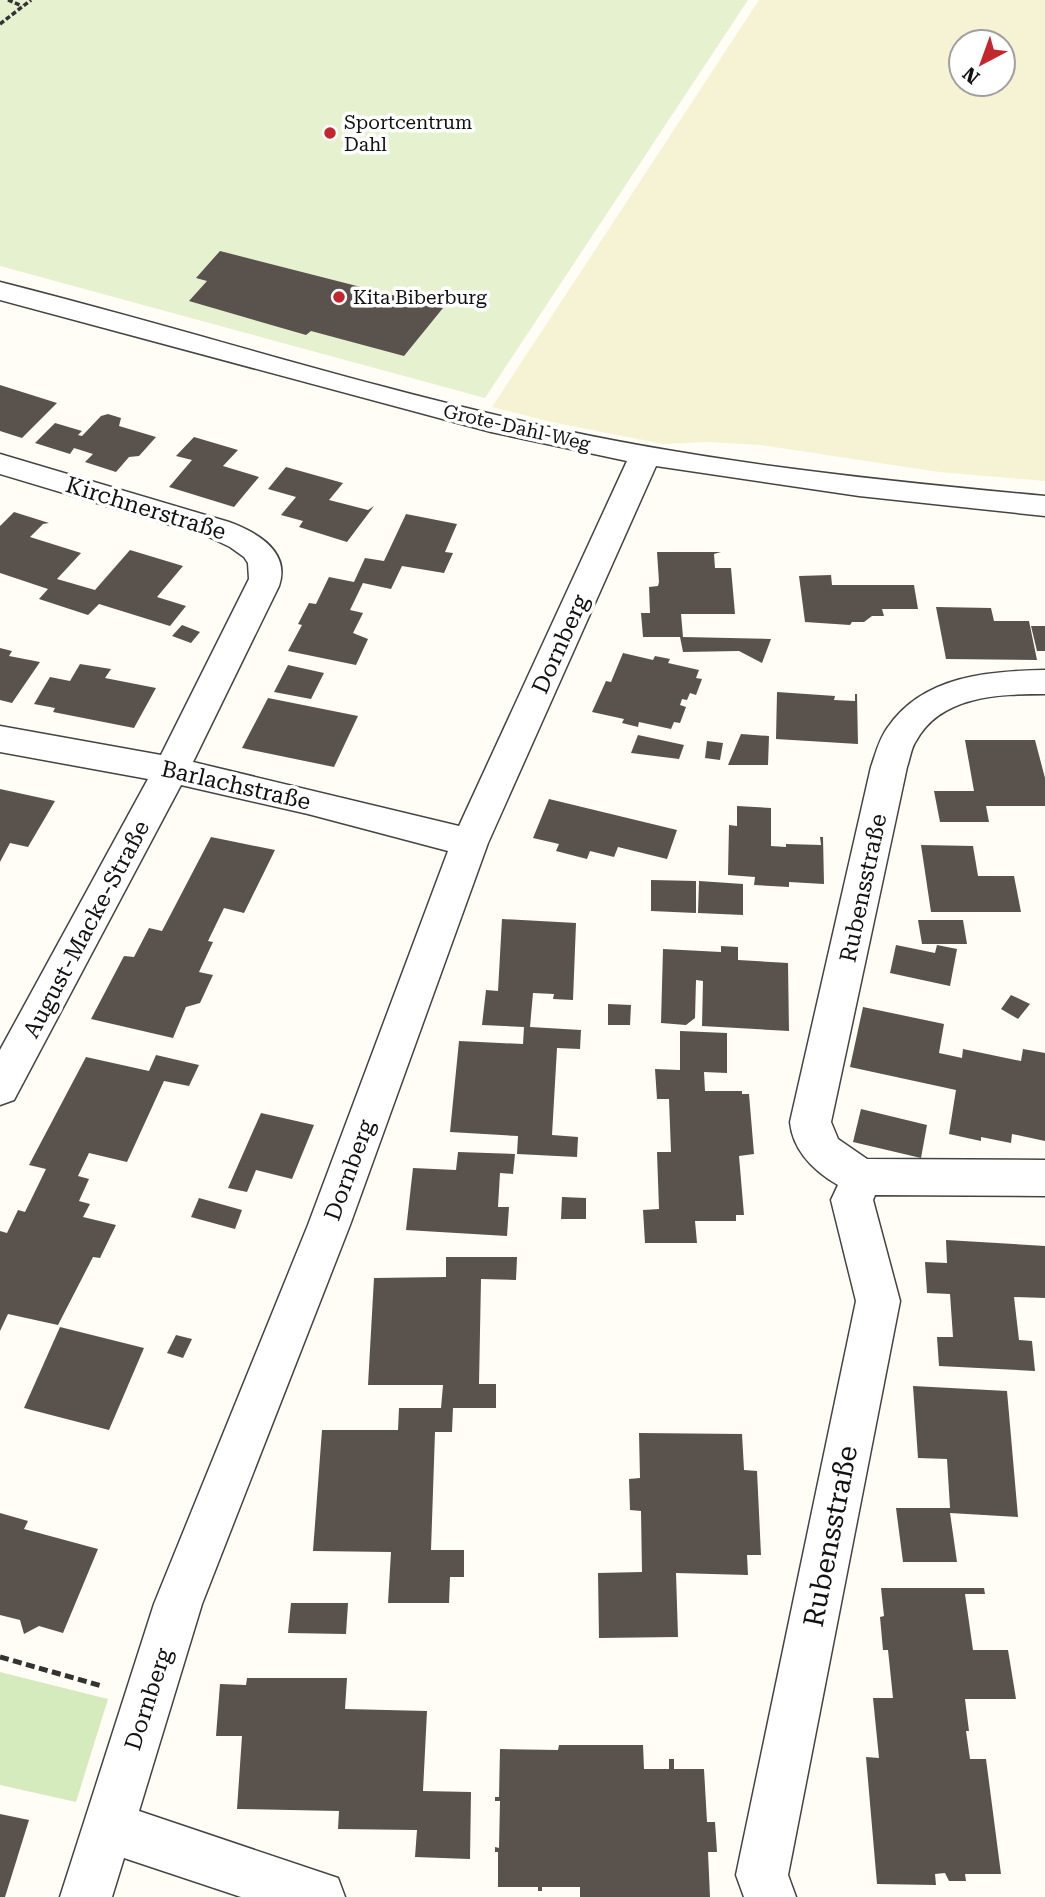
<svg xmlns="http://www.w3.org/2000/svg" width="1045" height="1897" font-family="'Roboto Serif',serif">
<rect width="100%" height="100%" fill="#fffdf5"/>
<path fill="#f6f3d4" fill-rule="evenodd" d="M759 0H1045V481L939 472 761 445 708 442 663 444 551 422 492 407ZM1003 42V84H961V42Z"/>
<path fill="#d5ebbd" d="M0 1672 108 1699 76 1802 0 1785Z"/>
<path fill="#e6f2cf" d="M0 0H748L485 398 0 266Z"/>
<g fill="#5a524d">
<path d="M220 251 443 308 404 356 311 331 306 335 189 301 207 281 196 278Z"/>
<path d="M0 385 57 403 22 438 0 431Z"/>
<path d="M108 414 121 418 119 426 156 437 139 456 129 457 116 472 85 462 93 454 74 448 70 454 35 443 55 423 82 431 78 435 82 436 101 416Z"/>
<path d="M194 437 238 450 223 466 259 477 234 507 169 487 192 460 176 456Z"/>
<path d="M286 467 343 483 329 500 368 510 374 506 347 542 299 527 303 521 281 515 296 497 268 489Z"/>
<path d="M14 512 49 523 43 524 30 537 81 553 57 579 95 590 130 550 183 566 157 597 186 606 170 626 99 604 88 615 39 599 48 589 0 573V526Z"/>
<path d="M406 514 457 524 445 552 453 553 444 573 402 566 391 589 363 583 350 610 363 613 353 633 368 639 356 665 288 651 302 625 298 624 309 603 316 604 329 577 354 582 365 558 384 561Z"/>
<path d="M657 552H721L714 554 715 568H731L735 614H681L683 637 771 639 762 663 739 651 683 652 680 637H643L641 613H650L649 587 658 586 659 582Z"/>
<path d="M831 575 832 585H914L918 609H882L884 616H872L864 622H852L850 625 805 622 799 576Z"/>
<path d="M936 607 991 608 994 621H1029L1037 660 946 659Z"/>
<path d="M182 625 200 632 191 643 172 636Z"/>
<path d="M1031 626H1045V651H1037Z"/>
<path d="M0 648 12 651 9 656 40 662 12 703 0 700Z"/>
<path d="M623 653 653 660 655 656 670 659 668 663 699 670 696 678 702 679 696 695 690 693 687 700 682 699 680 705 686 707 680 723 674 722 671 729 639 722 638 727 622 723 624 719 592 712 606 681 611 682Z"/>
<path d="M80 664 111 669 105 678 156 688 134 728 53 712 55 708 34 704 50 677 70 681Z"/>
<path d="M288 665 324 673 311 699 274 692Z"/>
<path d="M777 692 835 696 834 700 855 701V694H857L858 744 776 739Z"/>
<path d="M268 698 358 716 334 767 242 748Z"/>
<path d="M741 734 769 736 768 765H728Z"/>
<path d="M638 735 684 745 679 759 631 753Z"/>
<path d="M965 740H1035L1045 778V806H986L989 822H940L934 791H974Z"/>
<path d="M707 741 723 743 720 760 705 758Z"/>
<path d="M0 789 55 801 28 847 10 843 0 862Z"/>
<path d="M549 799 677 830 667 859 618 847 614 857 590 851 587 859 556 851 559 844 533 838Z"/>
<path d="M737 806 771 808V846L786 847V844L821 845 820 837H823L824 884 789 882V887L754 885 755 877 728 875 729 825 737 826Z"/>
<path d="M211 837 275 850 244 913 224 908 208 941 213 942 199 972 213 975 200 1003 186 1007 173 1038 91 1019 124 956 134 957 149 928 162 931Z"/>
<path d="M921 845 973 846 978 876H1014L1021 912H931Z"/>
<path d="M651 880 696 881V913L651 911Z"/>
<path d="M699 881 743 884V915L698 913Z"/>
<path d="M502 919 576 923 573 1000 553 999 554 994 533 993 530 1027 581 1030 580 1049 557 1048 552 1135 578 1137 577 1157 517 1154 518 1136 450 1132 459 1041 523 1044 524 1027 482 1025 486 990 498 991Z"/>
<path d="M918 920H963L967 944H922Z"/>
<path d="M896 945 935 953 937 945 957 949 950 986 890 973Z"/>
<path d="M721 946 738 947V960L788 963 789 1031 702 1026 703 981 696 980 695 1018 686 1025 661 1023 663 949 721 952Z"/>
<path d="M1011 995 1030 1004 1018 1019 1001 1009Z"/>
<path d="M608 1004 631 1005 630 1025H608Z"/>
<path d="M863 1007 944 1024 939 1053 962 1058 963 1049 1021 1061 1023 1049 1045 1053V1141L1012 1134 1011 1143 981 1137V1141L949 1134 956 1090 850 1067Z"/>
<path d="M680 1031 727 1033V1073L704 1072 705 1091H742V1094H749L754 1154 739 1156 744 1215H736V1221H695L697 1243H645L643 1210 659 1209 657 1152H671L669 1099H657L655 1069 680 1070Z"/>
<path d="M156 1055 199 1065 189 1086 164 1081 127 1162 89 1153 78 1176 89 1179 79 1201 90 1204 83 1217 116 1225 100 1258 93 1257 58 1325 8 1314 0 1331V1231L7 1233 18 1210 25 1212 46 1169 29 1165 86 1057 149 1071Z"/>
<path d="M861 1109 927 1125 921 1158 853 1142Z"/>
<path d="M261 1113 314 1125 292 1179 256 1170 247 1192 228 1188Z"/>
<path d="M458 1152 515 1154 513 1174 500 1173 498 1207H509L507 1236 406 1230 413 1168 456 1170Z"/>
<path d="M562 1197 586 1198V1219H561Z"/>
<path d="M199 1198 242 1210 235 1229 191 1217Z"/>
<path d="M946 1240 1045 1246V1298L1014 1297 1019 1340 1032 1341 1035 1371 939 1366 937 1337H953L950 1294 927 1293 925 1262 947 1263Z"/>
<path d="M446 1257H517L516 1280 481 1279 479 1384H496V1408H453L452 1432H435L431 1550H464V1577H450L449 1603H388L391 1552 313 1551 322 1430H398L399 1408H441L443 1385H368L374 1278 446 1277Z"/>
<path d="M60 1327 144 1348 109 1430 24 1408Z"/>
<path d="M176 1335 192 1339 183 1358 167 1353Z"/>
<path d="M913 1386 1007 1391 1018 1517 950 1513 957 1562H903L896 1508H950L947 1459 918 1458Z"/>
<path d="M639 1433 742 1434 744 1470 757 1471 761 1555H747L748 1575 676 1573 678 1637 599 1638 598 1573 642 1572 641 1511 630 1510 629 1479 640 1478Z"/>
<path d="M0 1513 28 1521 24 1529 98 1549 63 1633 39 1626 24 1634 20 1620 0 1615Z"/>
<path d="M881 1588H984L985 1594H965L973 1650H1008L1016 1699H965L969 1731H966L970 1759H986L1001 1874H965L966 1881H949L945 1873 935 1874 936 1885 877 1884 866 1757 879 1758 873 1698H893L888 1650H883L880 1617 884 1616Z"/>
<path d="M291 1603H348L346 1634 288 1633Z"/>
<path d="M247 1678H347L345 1709 427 1711 423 1791 471 1792 470 1859 415 1857 417 1830 338 1829 339 1811 237 1809 242 1736H216L220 1684 246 1685Z"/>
<path d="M559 1745H643L644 1769H669V1759H674V1769H704L707 1822H715L717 1852H708L710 1897H580V1887H542V1891H538V1887H498V1852H495V1847L499 1848 500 1801H495V1797H499L500 1749 558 1750Z"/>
<path d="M0 1814 29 1820 5 1897H0Z"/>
</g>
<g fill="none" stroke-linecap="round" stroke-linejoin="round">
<g stroke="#444" stroke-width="3">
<g id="minor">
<path d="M0 282C179 327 355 384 535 424 702 462 874 480 1045 496V516L859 496 656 466 488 843 350 1225 202 1604 139 1811 338 1878 345 1897H241L124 1858 112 1897H60L154 1604 308 1225 448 851 308 814 181 785 14 1100 0 1105V1050L148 779 0 752V726L161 755 249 579 248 563 244 557 230 547 207 536 0 474V454L229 522C256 532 291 551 279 586L193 762 459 826 627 461 491 432 0 300Z"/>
<path d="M1045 670V694C1000 694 941 695 916 741 911 748 910 759 907 767L831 1122 838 1139 867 1159 1045 1160V1196L875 1195 873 1200 900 1301 788 1875 796 1897H744L736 1875 856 1301 831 1200 838 1185C814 1171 793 1151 790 1122L871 767C876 753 879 739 888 727 923 676 988 671 1045 670Z"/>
</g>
</g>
<g stroke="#333" stroke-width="3.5" stroke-dasharray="5 2.5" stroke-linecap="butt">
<path d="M8 0 22 6"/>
<path d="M0 24 31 0"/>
</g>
<path stroke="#333" stroke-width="5" stroke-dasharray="9 4.5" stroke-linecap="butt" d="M0 1657 102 1686"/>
<use href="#minor" fill="#fff" fill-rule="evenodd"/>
</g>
<g fill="#c4262e" stroke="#fff" stroke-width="2.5">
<circle cx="330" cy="133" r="7"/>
<circle cx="339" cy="297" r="7"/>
</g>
<g text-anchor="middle" stroke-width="7" stroke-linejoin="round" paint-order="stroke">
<g font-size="19" fill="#111" stroke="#fff" text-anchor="start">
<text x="344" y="129">Sportcentrum<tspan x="344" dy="22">Dahl</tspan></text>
<text x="353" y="304">Kita Biberburg</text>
</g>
<g font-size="19" fill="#111" stroke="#fff">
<text transform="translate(517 427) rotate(13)" y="7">Grote-Dahl-Weg</text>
</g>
<g font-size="23" fill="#111" stroke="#fff">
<text transform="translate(146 508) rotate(17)" y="8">Kirchnerstraße</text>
<text transform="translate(560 644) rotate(-66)" y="8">Dornberg</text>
<text transform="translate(236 785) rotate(13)" y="8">Barlachstraße</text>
<text transform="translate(863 888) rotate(-78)" y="8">Rubensstraße</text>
<text transform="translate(86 929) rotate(-62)" y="8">August-Macke-Straße</text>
<text transform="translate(349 1170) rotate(-70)" y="8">Dornberg</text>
<text transform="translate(148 1699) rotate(-72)" y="8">Dornberg</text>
</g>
<g font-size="28" fill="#111" stroke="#fff">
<text transform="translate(830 1536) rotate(-79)" y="10">Rubensstraße</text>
</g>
</g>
<g transform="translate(982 63) rotate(221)"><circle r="33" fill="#ffffff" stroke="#a0a0a0" stroke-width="2"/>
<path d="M0-5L12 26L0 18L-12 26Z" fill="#c4262e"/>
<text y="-10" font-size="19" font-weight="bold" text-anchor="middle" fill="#111111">N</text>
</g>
</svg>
